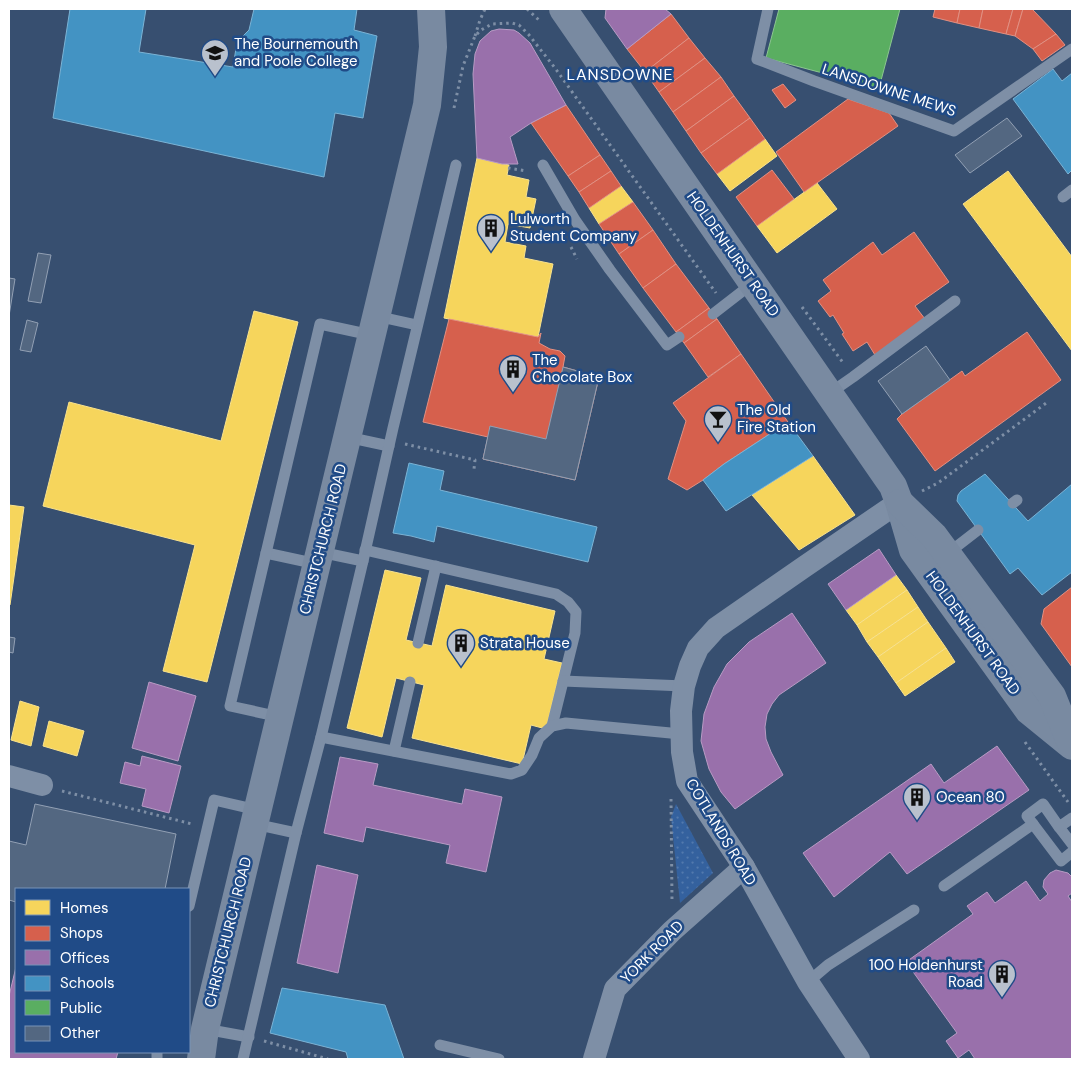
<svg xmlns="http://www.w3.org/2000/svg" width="1081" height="1068" font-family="'DM Sans',sans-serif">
<defs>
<pattern id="grass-dots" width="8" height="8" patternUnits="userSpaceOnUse" patternTransform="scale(1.25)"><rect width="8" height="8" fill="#34619e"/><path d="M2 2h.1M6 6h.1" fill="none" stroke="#5279ad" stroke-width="1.8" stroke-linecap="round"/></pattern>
</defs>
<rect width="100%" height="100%" fill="#374f70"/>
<path fill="url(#grass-dots)" d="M676 804 713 873 680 903 671 817Z"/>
<g fill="#f6d55c" stroke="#f9e28d">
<path d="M765 139 777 156 730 191 717 174Z"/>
<path d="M477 158 509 165 507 175 529 180 526 197 536 199 530 228 508 224 505 242 526 246 524 258 553 264 538 337 444 318Z"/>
<path d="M1008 171 1072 257V351L963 204Z"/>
<path d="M817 183 837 209 777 253 757 226Z"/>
<path d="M621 186 633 202 599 224 589 208Z"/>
<path d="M254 311 298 322 207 682 163 671 195 545 43 506 69 402 221 441Z"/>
<path d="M813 456 855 515 799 550 752 495Z"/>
<path d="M9 505 24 507 10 605H9Z"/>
<path d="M385 570 421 578 406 640 432 646 446 585 555 611 544 659 562 663 546 729 531 725 522 764 412 738 424 685 396 678 382 737 347 728Z"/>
<path d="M896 575 907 590 857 625 846 610Z"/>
<path d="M907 590 918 607 867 642 857 625Z"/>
<path d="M918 607 928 622 878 657 867 642Z"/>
<path d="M928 622 946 648 896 683 878 657Z"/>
<path d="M946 648 955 662 905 696 896 683Z"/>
<path d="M20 701 39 707 31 746 11 740Z"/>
<path d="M49 721 84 731 77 756 43 746Z"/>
</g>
<g fill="#d6604d" stroke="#e29082">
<path d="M935 9H960L957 23 933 17Z"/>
<path d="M960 9H983L979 28 957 23Z"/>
<path d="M983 9H1013L1006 34 979 28Z"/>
<path d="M1013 9H1023L1015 36 1006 34Z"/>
<path d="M1023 9H1032L1056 34 1033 49 1015 36Z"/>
<path d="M671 14 689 38 645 72 627 49Z"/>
<path d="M1056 34 1065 45 1042 61 1033 49Z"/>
<path d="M689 38 705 58 659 92 645 72Z"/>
<path d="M705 58 721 77 673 112 659 92Z"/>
<path d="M721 77 734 96 686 131 673 112Z"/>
<path d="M783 84 796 100 785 108 772 90Z"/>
<path d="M734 96 750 118 701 153 686 131Z"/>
<path d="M848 99 889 113 898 126 804 192 776 152Z"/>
<path d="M566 105 600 155 568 176 531 123Z"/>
<path d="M750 118 765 139 717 174 701 153Z"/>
<path d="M600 155 611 171 579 192 568 176Z"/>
<path d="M772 170 794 199 757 226 736 197Z"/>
<path d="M611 171 621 186 589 208 579 192Z"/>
<path d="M633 202 653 230 619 254 599 224Z"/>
<path d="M653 230 676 264 643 288 619 254Z"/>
<path d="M914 232 949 282 915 306 925 319 875 355 867 342 853 351 842 334 844 333 833 315 830 317 818 301 831 291 823 280 873 242 882 255Z"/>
<path d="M676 264 709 308 676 332 643 288Z"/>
<path d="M709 308 717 319 684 343 676 332Z"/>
<path d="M449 319 538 337 541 333 539 343 550 349 560 351 565 356 563 367 599 377 575 480 483 459 488 437 423 422Z"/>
<path d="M717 319 741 354 708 377 684 343Z"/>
<path d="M1027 332 1061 380 935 471 897 419 902 414 962 371 965 376Z"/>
<path d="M741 354 788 422 724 464 703 480 687 490 668 479 686 421 673 403Z"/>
<path d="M1072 587V667L1041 624 1044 609Z"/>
</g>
<g fill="#9970ab" stroke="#b89bc4">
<path d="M606 9H665L671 14 627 49 605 18Z"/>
<path d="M499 29 514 30 519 33 530 43 566 105 531 123 510 137 518 164H502L477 158 473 74 475 54 480 41 491 31Z"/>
<path d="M879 549 896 575 846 610 828 584Z"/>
<path d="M792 613 826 663 779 695 772 704 767 714 765 727 766 739 771 752 783 775 735 809 721 792 709 769 701 741 704 714 714 687 727 664 749 642Z"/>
<path d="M149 682 196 696 178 761 132 748Z"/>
<path d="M997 746 1029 790 907 874 890 852 834 897 803 853 931 764 944 783Z"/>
<path d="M142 756 181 766 169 813 142 806 146 789 120 783 125 762 140 766Z"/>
<path d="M340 757 378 764 373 785 462 804 465 789 502 797 486 872 446 863 450 845 366 827 363 842 324 833Z"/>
<path d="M317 865 358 875 338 973 297 963Z"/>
<path d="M1056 870 1068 873 1072 877V893L1068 896 1072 902V1059H975L969 1050 958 1058 946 1041 957 1033 906 962 973 914 967 906 987 892 995 903 1026 881 1040 901 1048 894 1043 887 1044 880 1050 873Z"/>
<path d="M16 967V1052H118L116 1059H9V996Z"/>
</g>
<g fill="#4393c3" stroke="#7bb3d5">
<path d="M70 9H146L139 52 233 67 237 42 249 30 254 9H357L354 30 377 36 363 118 335 113 324 177 53 118Z"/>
<path d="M1053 69 1062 81 1072 73V170L1068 174 1013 99Z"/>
<path d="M788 422 813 456 726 511 703 480 724 464Z"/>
<path d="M409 463 444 471 440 490 597 527 588 562 437 526 434 542 411 536 393 533Z"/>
<path d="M985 474 1028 521 1072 484V572L1042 595 1018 568 1010 574 957 501 958 495 961 491Z"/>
<path d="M282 988 385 1005 404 1059H348L346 1052 270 1033Z"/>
</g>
<path fill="#5aae61" stroke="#8cc690" d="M779 9H900L879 88 766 58Z"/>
<g fill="#536781" stroke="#92a0b4">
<path d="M1007 118 1022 136 970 173 955 155Z"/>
<path d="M38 253 51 255 41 303 28 301Z"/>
<path d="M9 278 15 279 9 316Z"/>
<path d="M27 320 38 323 31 352 20 350Z"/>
<path d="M926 346 950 380 902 414 878 381Z"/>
<path d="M563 367 599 377 575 480 483 459 490 426 546 439Z"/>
<path d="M9 637 15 638 13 653 9 652Z"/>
<path d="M35 804 176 834 165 889H16V902L9 900V841L26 845Z"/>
</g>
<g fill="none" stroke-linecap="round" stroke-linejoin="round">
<g stroke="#7e8fa6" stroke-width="3" stroke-dasharray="2.5 4" stroke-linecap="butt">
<path d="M527 9 540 21"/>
<path d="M475 36 480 20 485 9"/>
<path d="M454 108 463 66 475 36 481 30 492 24 512 23 519 25 529 35 555 68 716 293"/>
<path d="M508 168 527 171"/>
<path d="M571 247 577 259"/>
<path d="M802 307 844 364"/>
<path d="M405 444 475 460 474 469"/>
<path d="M922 491 938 483 1049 401"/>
<path d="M1025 742 1068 802"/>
<path d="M62 791 192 824"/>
<path d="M671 799 672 901"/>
<path d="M264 1041 328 1059"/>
</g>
<g stroke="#7e8fa6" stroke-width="11">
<path d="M768 9 757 59 814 81 954 131 1072 49"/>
<path d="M543 165 575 220 610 270 667 345 679 337"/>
<path d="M1063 197 1072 190"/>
<path d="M713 314 753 283"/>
<path d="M376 316 417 325"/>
<path d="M830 393 853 377 955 301"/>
<path d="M347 437 389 446"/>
<path d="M1013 503 1017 500"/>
<path d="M365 550 556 594 568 602 576 612 575 633 552 726"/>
<path d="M320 552 363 561"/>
<path d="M266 553 317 564"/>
<path d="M947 554 978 530"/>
<path d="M418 643 436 566"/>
<path d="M563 681 684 686"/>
<path d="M280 717 230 706 320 324 371 335"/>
<path d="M321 737 511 774 522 770 532 755 539 738 552 726 566 723 681 734"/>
<path d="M394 751 410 682"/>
<path d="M254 824 296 833"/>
<path d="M1033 824 1061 861 1072 852"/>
<path d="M1059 827 1072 844"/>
<path d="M944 886 1033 824 1027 816 1043 804 1059 827 1072 818"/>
<path d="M189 906 214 800 257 810"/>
<path d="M808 982 828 965 914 910"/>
<path d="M205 1029 249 1037"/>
<path d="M440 1045 499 1059"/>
<path d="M157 1052V1059"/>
<path d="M243 1059 296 833 321 737 363 561 393 428 456 165"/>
</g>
<g stroke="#7e8fa6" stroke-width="22">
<path d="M9 776 42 785"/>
<path d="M594 1059 615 989 672 931 744 867"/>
<path d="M859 1059 808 982 744 867 687 781 682 752 681 711 684 686 690 666 698 648 716 628 804 567 899 502"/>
</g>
<g stroke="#798aa1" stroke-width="28">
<path d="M563 9 886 476 893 486 899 502 913 550 1029 711 1072 746"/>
<path d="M900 503 934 536 1052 696 1071 743"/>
<path d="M201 1059 205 1029 427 105 433 47 431 9"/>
</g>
</g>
<defs>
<g id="university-pin" transform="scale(1.4375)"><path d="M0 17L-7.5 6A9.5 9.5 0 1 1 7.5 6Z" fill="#b9c1cd" stroke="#204b87"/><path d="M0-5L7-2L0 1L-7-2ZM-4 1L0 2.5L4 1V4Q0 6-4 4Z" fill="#111"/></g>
<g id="building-pin" transform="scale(1.4375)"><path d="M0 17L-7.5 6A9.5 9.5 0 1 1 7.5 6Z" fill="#b9c1cd" stroke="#204b87"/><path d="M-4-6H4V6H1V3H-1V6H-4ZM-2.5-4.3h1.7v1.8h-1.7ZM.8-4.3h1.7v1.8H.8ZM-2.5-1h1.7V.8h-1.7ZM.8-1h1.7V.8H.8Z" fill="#111"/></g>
<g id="bar-pin" transform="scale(1.4375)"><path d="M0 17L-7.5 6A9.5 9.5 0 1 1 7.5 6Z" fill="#b9c1cd" stroke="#204b87"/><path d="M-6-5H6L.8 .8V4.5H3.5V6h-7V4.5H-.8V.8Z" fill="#111"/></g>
</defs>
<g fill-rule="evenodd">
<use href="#university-pin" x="215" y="53"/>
<use href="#building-pin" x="491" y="228"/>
<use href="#building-pin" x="513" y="369"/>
<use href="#bar-pin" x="718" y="419"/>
<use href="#building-pin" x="461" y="643"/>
<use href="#building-pin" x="917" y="797"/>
<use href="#building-pin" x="1002" y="974"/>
</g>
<g text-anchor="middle" stroke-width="5" stroke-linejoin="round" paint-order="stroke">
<g font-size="15" fill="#fff" stroke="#204b87" text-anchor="start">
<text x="234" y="49">The Bournemouth<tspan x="234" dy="17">and Poole College</tspan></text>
<text x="510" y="224">Lulworth<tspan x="510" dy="17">Student Company</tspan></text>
<text x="532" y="365">The<tspan x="532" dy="17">Chocolate Box</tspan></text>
<text x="737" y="415">The Old<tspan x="737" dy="17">Fire Station</tspan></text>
<text x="480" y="648">Strata House</text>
<text x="936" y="802">Ocean 80</text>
<text x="983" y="970" text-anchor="end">100 Holdenhurst<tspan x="983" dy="17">Road</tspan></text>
</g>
<g font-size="15" fill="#fff" stroke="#204b87">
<text transform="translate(889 90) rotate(18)" y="5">LANSDOWNE MEWS</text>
<text transform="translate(733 254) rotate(55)" y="5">HOLDENHURST ROAD</text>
<text transform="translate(323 539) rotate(-76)" y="5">CHRISTCHURCH ROAD</text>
<text transform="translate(973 633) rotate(54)" y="5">HOLDENHURST ROAD</text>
<text transform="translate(721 832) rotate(59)" y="5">COTLANDS ROAD</text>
<text transform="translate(228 932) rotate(-76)" y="5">CHRISTCHURCH ROAD</text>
<text transform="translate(652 952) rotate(-45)" y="5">YORK ROAD</text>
</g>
<g font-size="16" letter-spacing="1" fill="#fff" stroke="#204b87">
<text x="620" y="80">LANSDOWNE</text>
</g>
</g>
<rect width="1081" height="1068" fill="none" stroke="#ffffff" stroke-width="20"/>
<rect x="15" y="888" width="175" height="165" fill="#204b87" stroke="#7993b7"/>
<rect x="25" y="900" width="25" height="15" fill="#f6d55c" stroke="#7993b7"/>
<text x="60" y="913" font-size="15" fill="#ffffff">Homes</text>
<rect x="25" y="926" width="25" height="15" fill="#d6604d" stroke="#7993b7"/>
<text x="60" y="938" font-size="15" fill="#ffffff">Shops</text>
<rect x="25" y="950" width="25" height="15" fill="#9970ab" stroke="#7993b7"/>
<text x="60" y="963" font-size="15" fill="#ffffff">Offices</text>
<rect x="25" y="976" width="25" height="15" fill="#4393c3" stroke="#7993b7"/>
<text x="60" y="988" font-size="15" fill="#ffffff">Schools</text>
<rect x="25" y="1000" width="25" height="15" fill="#5aae61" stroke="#7993b7"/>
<text x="60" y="1013" font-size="15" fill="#ffffff">Public</text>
<rect x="25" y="1026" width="25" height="15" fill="#536781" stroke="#7993b7"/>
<text x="60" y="1038" font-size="15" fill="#ffffff">Other</text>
</svg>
